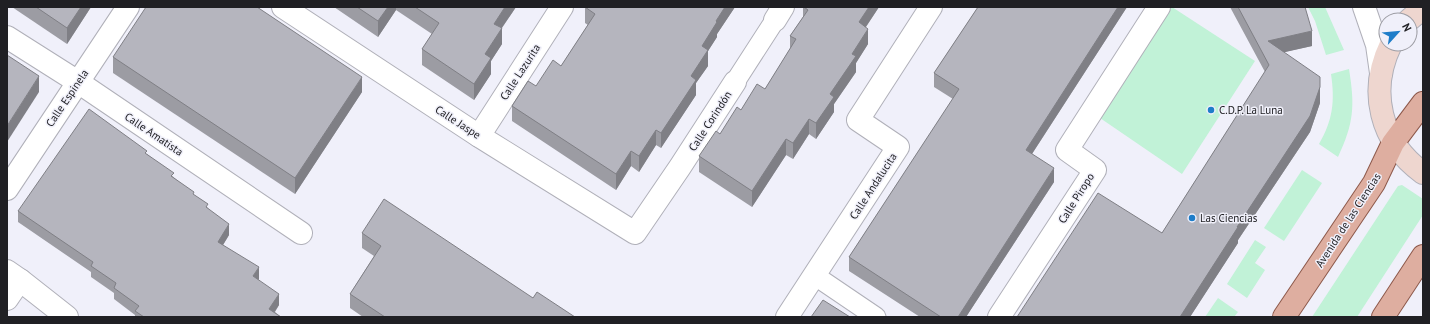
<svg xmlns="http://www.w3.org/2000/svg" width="1430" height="324" font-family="'PT Sans',sans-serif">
<rect width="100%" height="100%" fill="#f0f0fa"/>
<g fill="#c1f2d7">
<path d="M1172 7 1255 61 1182 174 1100 118Z"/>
<path d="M1308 7H1325L1344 50 1326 55 1315 21Z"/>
<path d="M1349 69C1355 106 1354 123 1338 157L1319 144C1333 120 1335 101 1331 74Z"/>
<path d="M1302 170 1322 183 1284 241 1264 228Z"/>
<path d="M1402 185 1423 199V215L1357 317H1312L1392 195 1398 186Z"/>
<path d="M1255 240 1266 247 1255 263 1265 270 1247 298 1227 284Z"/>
<path d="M1218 298 1238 312 1234 317H1205Z"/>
</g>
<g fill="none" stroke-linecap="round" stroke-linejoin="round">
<g stroke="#b0b0b9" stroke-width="21">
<g id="pedestrian">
<path d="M735 82 775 20"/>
<path d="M814 275 876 317"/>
</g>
</g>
<g stroke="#b0b0b9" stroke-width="24">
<g id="minor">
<path d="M283 7 479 136 635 233 680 167 735 82"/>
<path d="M775 20 783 7"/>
<path d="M7 37 78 82 301 233"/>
<path d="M479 136 562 7"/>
<path d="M7 189 128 7"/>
<path d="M7 299 20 280"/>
<path d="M787 317 898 147 858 120 931 7"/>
<path d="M999 317 1095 170 1067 150 1159 7"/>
</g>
</g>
<g stroke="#b0b0b9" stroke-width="24">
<g id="tertiary">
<path d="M1364 7 1377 45 1381 73"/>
<path d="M7 271 20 280 67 317"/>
</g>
</g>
<g stroke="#b0b0b9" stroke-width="24">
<g id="secondary">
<path d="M1409 20 1423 8"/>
<path d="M1391 44C1368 91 1380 142 1423 173"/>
</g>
</g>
<g stroke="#8d594b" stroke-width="24">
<g id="primary">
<path d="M1284 317 1374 183 1393 143 1423 103"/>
<path d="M1383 317 1423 256"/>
</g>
</g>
<use href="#pedestrian" stroke="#fff" stroke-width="19"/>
<use href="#minor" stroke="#fff" stroke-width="22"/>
<use href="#tertiary" stroke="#fff" stroke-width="22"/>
<use href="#secondary" stroke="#eed6cf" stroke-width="22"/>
<use href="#primary" stroke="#deaea0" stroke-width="22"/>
</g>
<g fill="#9c9ca3">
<path d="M12 7H91L67 44Z"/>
<path d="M334 7H516L502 28V44L491 61V74L474 100 422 65V49L432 34 396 10 378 37Z"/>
<path d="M585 7H735L717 34V37L708 51V66L696 83V95L661 148 656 145 639 172 631 166 616 190 512 121V106L561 66 588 25 585 23Z"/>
<path d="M803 7H879L866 27 868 44 856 63V72L834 104V112L816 139 809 134 793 159 786 155 752 207 699 172V156L720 134 741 110 765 89 790 49V36L803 17Z"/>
<path d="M978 7H1127L1032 154 1054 182 966 317H920L849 271V257L953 99 934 87V73Z"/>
<path d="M1230 7H1305L1312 46 1284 52 1320 92V103L1310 132 1238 240V243L1190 317H1017L1162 233 1265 72Z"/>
<path d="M113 57 362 92 295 194 113 73Z"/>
<path d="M147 154 194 195 208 208 229 235 223 245 259 279 258 280 279 305 275 312 281 317H135V315L114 299V293L91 277V272L18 222V211Z"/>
<path d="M362 233 533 298 575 317H363L350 308V294L374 256 362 248Z"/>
</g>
<g fill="#7f7f85">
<path d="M81 7H91L67 44V28Z"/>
<path d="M388 7H396V10L378 37V21Z"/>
<path d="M505 7H516L494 39V24Z"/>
<path d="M725 7H735L717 34V37L708 51V66L696 83V95L661 148V133L691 76 702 46 716 21Z"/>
<path d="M869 7H879L859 37V22Z"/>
<path d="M1118 7H1127L1026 163V150Z"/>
<path d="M502 28V44L491 61V74L474 100V84L485 54Z"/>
<path d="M868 29V44L856 63V72L834 104V112L816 139V123L830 94 852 54Z"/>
<path d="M1312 31V46L1268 56V41Z"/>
<path d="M39 76V92L7 142V126Z"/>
<path d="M362 77V92L295 194V178Z"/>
<path d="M1320 77V103L1310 132 1238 240V243L1190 317H1180L1237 227Z"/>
<path d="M809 119V134L793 159V143Z"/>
<path d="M656 130V145L639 172V156Z"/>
<path d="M786 139V155L752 207V191Z"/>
<path d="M631 151V166L616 190V174Z"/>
<path d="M1054 168V182L966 317H958Z"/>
<path d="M229 224V235L218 253V242Z"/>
<path d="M259 267V279L253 288V276Z"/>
<path d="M279 294V305L271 317 269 309Z"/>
</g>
<g fill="#b5b5be" stroke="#7f7f85">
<path d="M36 7H81L67 28Z"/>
<path d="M146 7H257L362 77 295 178 113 57Z"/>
<path d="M357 7H388L378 21Z"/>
<path d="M415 7H505L494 24 502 28 485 54 491 58 474 84 422 49 439 23Z"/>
<path d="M585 7H725L716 21 717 22 702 46 708 50 691 76 696 80 661 133 656 130 639 156 631 151 616 174 512 106 528 81 536 86 553 60 561 66 595 14Z"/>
<path d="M804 7H869L859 22 868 29 852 54 856 56 830 94 834 97 816 123 809 119 793 143 786 139 752 191 699 156 716 131 720 134 737 107 741 110 757 84 765 89 796 39 790 36 808 10Z"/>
<path d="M978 7H1118L1026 150 1054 168 958 317H941L849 257 959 89 934 73Z"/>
<path d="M1238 7H1305L1312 31 1268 41 1320 77V87L1310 116 1237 227H1238L1180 317H1017L1098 193 1162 233 1269 65Z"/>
<path d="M7 55 39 76 7 126Z"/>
<path d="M89 109 147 151 145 153 174 173 171 176 194 192 193 194 208 204 206 207 229 224 218 242 259 267 253 276 279 294 269 309 281 317H144L135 311 139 306 114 288 116 283 91 266 93 262 18 211Z"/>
<path d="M384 199 533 298 537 292 575 317H385L350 294 381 246 362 233Z"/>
<path d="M823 300 850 317H811Z"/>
</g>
<g fill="#1e7dc9" stroke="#f0f0fa" stroke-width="1.5">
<circle cx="1211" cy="110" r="4"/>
<circle cx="1192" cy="218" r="4"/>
</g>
<g text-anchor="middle" stroke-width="3" stroke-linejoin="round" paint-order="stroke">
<g font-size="11" fill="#202024" stroke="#f0f0fa">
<text transform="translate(520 72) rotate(-57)" y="4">Calle Lazurita</text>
<text transform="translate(67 98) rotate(-56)" y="4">Calle Espinela</text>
<text transform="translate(710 121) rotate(-57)" y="4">Calle Corindón</text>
<text transform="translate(458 122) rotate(33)" y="4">Calle Jaspe</text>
<text transform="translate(154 134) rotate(34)" y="4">Calle Amatista</text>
<text transform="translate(873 186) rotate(-57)" y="4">Calle Andalucita</text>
<text transform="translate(1076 198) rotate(-58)" y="4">Calle Piropo</text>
<text transform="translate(1348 220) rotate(-57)" y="4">Avenida de las Ciencias</text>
</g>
<g font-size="11" fill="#202024" stroke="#f0f0fa" text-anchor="start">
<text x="1219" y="114">C.D.P. La Luna</text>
<text x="1200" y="222">Las Ciencias</text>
</g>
</g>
<rect width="1430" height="324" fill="none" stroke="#202024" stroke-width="16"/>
<g transform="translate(1398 32) rotate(63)"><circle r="19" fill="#f0f0fa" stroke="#9d9da4"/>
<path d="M0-3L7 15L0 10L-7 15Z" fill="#1e7dc9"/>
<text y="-6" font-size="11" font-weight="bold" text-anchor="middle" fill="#202024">N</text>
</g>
</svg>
